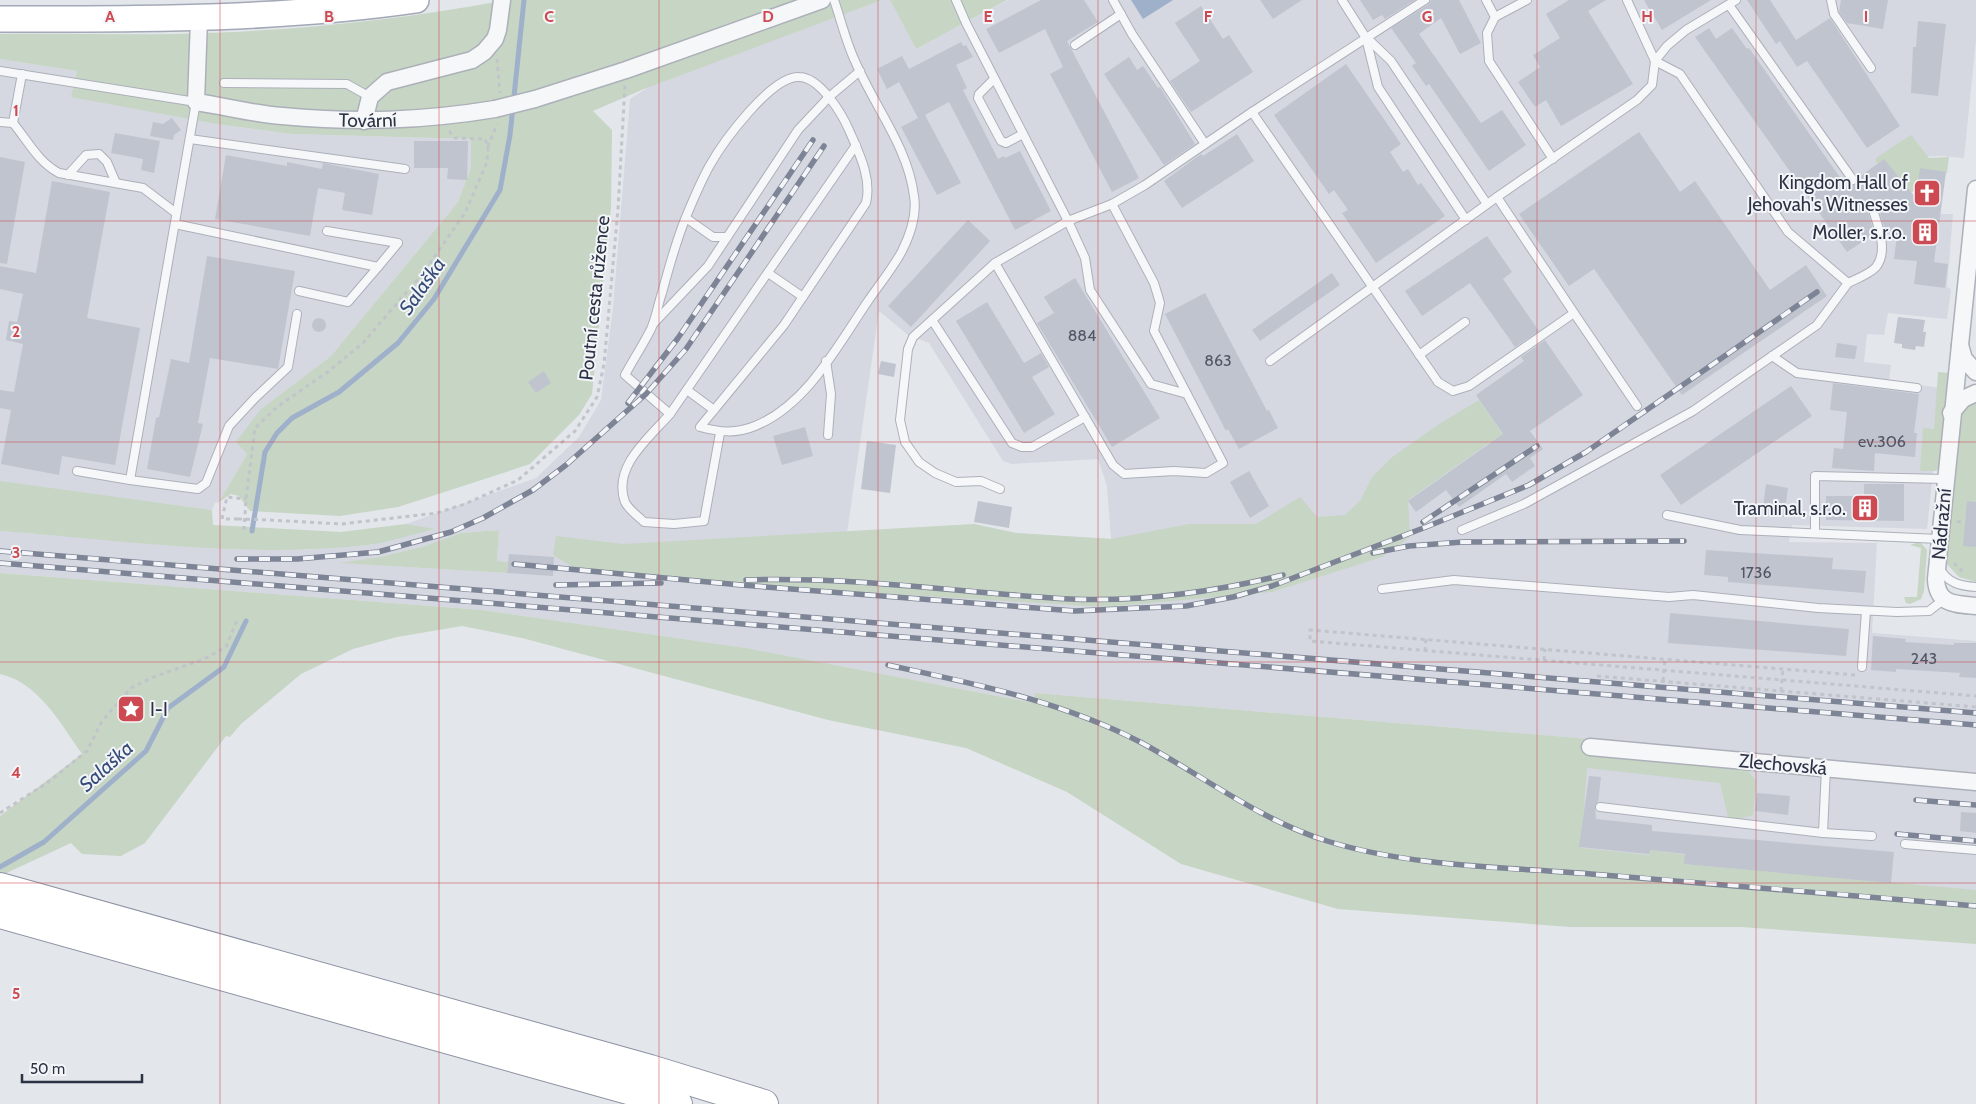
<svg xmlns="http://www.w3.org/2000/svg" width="1976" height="1104" font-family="Cabin,sans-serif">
<rect width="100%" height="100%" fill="#e3e6eb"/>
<g fill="#d5d8e0" fill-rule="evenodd">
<path d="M882 0H890L916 49 1008 0H1976V40L1964 158 1941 156 1876 158 1877 164 1917 205 1942 214H1953L1947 287 1951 289 1947 319 1888 313 1884 335 1867 334 1864 362 1891 365 1889 381 1942 388 1927 529 1792 525 1789 542 1877 543 1872 633 1976 641V923L1578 891 1588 739 1035 693 1034 703 746 648 482 610 0 573V531L234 549 305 550 370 545 433 529 406 524 536 478 579 437 601 400 613 308 630 99 658 81ZM879 311 908 335 929 343 1003 461 1012 464 1098 459 1107 486 1111 539 1016 533 974 524 847 533ZM499 530 497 561 508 562 507 573 343 563 380 557 425 546 461 533Z"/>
<path d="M0 59 77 71 72 96 216 124 291 134 471 139V166L458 202 331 356 261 409 247 454 219 502 215 503 212 510 0 482Z"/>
</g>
<g fill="#c7d5c4">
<path d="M506 0H882L644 89 593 111 612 130 611 208 592 394 579 415 530 464 497 475 398 507 340 516 250 511 239 496 231 494 219 502 247 454 236 442 261 409 331 356 458 202 471 167V139L292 134 216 124 71 97 77 71 0 59V34C57 33 114 35 171 34 283 32 396 21 506 0Z"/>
<path d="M890 0H1007L916 49Z"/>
<path d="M1911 135 1929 158 1949 157 1947 173 1921 169 1919 187 1908 195 1876 162V158Z"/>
<path d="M1938 372 1949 373 1940 466 1936 471H1920L1923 428 1934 429Z"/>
<path d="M1479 400 1510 445 1498 454 1489 443 1408 500 1410 537 1382 557 1272 592 1106 607 741 585 576 569 553 555 556 536 624 544 974 524 1016 533 1111 539 1189 524H1256L1300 497 1317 517 1345 515 1360 501 1372 477 1391 458 1439 424Z"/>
<path d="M1976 400V582L1959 577 1946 563 1954 430 1964 407Z"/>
<path d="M0 481 212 510 213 525 341 532 406 524 435 529C413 534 390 542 368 545 250 559 119 540 0 531Z"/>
<path d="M499 530 497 561 508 562 507 573 339 563 380 557 425 546 461 533Z"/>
<path d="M1920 542 1927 550 1924 591 1921 599 1910 604 1906 603 1904 597H1917L1921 548 1910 545Z"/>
<path d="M0 573 482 610 746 648 1034 703 1035 693 1589 739 1588 751 1747 769 1756 781 1753 815 1739 819 1728 817 1720 783 1587 768 1581 848 1649 855 1651 850 1686 855 1684 864 1976 890V944L1741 927H1570L1338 909 1181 864 1067 792 966 748 828 720 522 638 462 626 397 637 353 649 301 674 241 724 230 737 226 736 145 843 121 856 82 854 71 843 0 876V816L82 754C61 724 38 682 0 674Z"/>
</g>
<path fill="#9fb0cb" d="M1131 0H1173L1143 19Z"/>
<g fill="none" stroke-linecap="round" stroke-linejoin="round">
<g stroke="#9fb0cb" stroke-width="5">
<path d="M252 531 265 452 277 433 292 418 339 392 398 343 434 299 500 190 510 135 524 0"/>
<path d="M0 867 44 842 146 751 168 708 224 667 246 621"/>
</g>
</g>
<g fill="#c0c4ce">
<path d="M1041 0H1084L1098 22 1067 41 1139 178 1112 192 1050 74 1063 67 1045 29 999 53 986 29Z"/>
<path d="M1260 0H1302L1273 19Z"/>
<path d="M1360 0H1415L1385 19 1382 15 1373 20Z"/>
<path d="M1431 0H1459L1481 43 1460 54 1441 18 1419 34 1481 123 1502 110 1526 145 1489 171 1429 84 1426 86 1412 66 1416 63 1391 28 1428 5Z"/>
<path d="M1569 0H1606L1588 11 1633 84 1561 126 1546 100 1535 107 1518 82 1540 67 1533 55 1560 38 1546 14Z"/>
<path d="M1644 0H1711L1662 30Z"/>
<path d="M1747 0H1770L1796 40 1830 18 1900 126 1867 148 1807 61 1797 67 1780 41 1776 44Z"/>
<path d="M1841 0H1888L1883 29 1847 23 1839 12Z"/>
<path d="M1201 6 1223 39 1229 35 1253 72 1191 112 1170 81 1200 61 1175 23Z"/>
<path d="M1918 21 1946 24 1938 96 1911 93 1913 47H1916Z"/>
<path d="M1709 28 1716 39 1732 28 1747 49 1749 48 1846 186 1857 184 1858 178 1884 159 1916 198 1920 168 1946 172 1934 262 1948 264 1945 288 1914 284 1917 261 1894 259 1897 235 1886 232 1879 211 1876 208 1870 209 1868 212 1873 229H1871L1870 237 1847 252 1695 37Z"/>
<path d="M961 42 963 46 966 45 973 57 956 65 967 88 963 90 998 159 1004 156 1005 158 1020 151 1051 211 1015 230 949 102 925 115 961 183 937 195 901 127 918 118 899 82 887 89 877 69 902 56 909 69Z"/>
<path d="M1129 57 1137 70 1143 66 1158 88 1160 87 1195 144 1164 165 1104 74Z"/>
<path d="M1346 64 1401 144 1390 152 1403 172 1408 169 1418 185 1421 183 1445 216 1376 263 1342 213 1348 210 1334 190 1329 194 1274 115Z"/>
<path d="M172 118 181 130 174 135 173 140 150 136 153 122 163 124Z"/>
<path d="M1639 132 1680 192 1695 181 1770 290 1806 265 1827 296 1682 395 1594 269 1569 286 1519 214Z"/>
<path d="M115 133 160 141 154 173 141 170 143 159 111 153Z"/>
<path d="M1237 134 1254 161 1182 208 1164 181 1201 154 1203 156Z"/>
<path d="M414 141H468L467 180 447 179 448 168H414Z"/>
<path d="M226 155 287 166V162L322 169 323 163 379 174 372 215 342 210 345 193 318 188 310 236 215 219Z"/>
<path d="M0 157 25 162 7 264 0 263Z"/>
<path d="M52 181 110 192 87 318 140 328 115 465 62 456 59 475 1 464 11 410 0 408V390L14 392 23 344 6 340 9 321 17 322 23 294 0 289V266L36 273Z"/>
<path d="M968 220 990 241 911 327 888 306Z"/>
<path d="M1487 236 1512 272 1503 279 1539 331 1515 347 1470 283 1422 316 1405 291Z"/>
<path d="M207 256 295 271 278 369 210 358 198 423 203 424 190 477 147 469 156 418 159 417 171 359 189 363Z"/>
<path d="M1332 273 1340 285 1260 341 1252 330Z"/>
<path d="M1075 278 1160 418 1112 447 1037 323 1054 313 1044 297Z"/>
<path d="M1205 293 1267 411 1269 410 1278 428 1239 449 1228 429 1226 431 1165 314Z"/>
<path d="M987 302 1024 363 1041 353 1049 367 1032 377 1055 414 1024 433 956 321Z"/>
<path d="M1898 317 1925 320 1923 332H1926L1924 347 1916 346 1915 350 1902 348V344L1894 343Z"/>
<circle cx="319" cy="325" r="7"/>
<path d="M1545 340 1583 395 1530 431 1543 449 1530 458 1535 466 1512 482 1506 474 1459 507 1446 490 1416 512 1408 501 1503 434 1476 395 1524 361 1521 357Z"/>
<path d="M1837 343 1857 346 1855 359 1835 357Z"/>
<path d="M881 361 896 364 894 377 878 374Z"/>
<path d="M544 371 551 383 536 393 528 382Z"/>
<path d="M1833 383 1919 394 1914 433H1917L1915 457 1875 453 1874 471 1832 468 1834 448 1843 449 1847 412 1830 410Z"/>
<path d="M1791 386 1812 416 1681 505 1660 475Z"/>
<path d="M805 427 813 456 782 465 773 436Z"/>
<path d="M867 441 896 445 890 493 861 489Z"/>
<path d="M1249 471 1269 506 1250 518 1230 482Z"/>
<path d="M1766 484 1788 488 1784 517 1762 514Z"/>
<path d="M1864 484H1904V521L1826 520V496H1864Z"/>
<path d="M978 501 1012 507 1009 528 974 522Z"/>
<path d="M1967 501 1976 502V547L1963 546Z"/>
<path d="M1706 550 1833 558 1832 569 1866 571 1864 593 1728 582V577L1704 575Z"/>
<path d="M509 554 554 557 553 576 507 573Z"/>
<path d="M1670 613 1849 629 1846 656 1668 643Z"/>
<path d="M1873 636 1906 639 1905 642 1954 645V643H1976V678L1959 677 1960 673 1896 669V672L1871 670Z"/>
<path d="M1589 776 1601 777 1598 802 1595 806 1596 819 1652 825V831L1894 852 1891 883 1684 864 1685 854 1651 850 1649 854 1579 847Z"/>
<path d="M1757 793 1790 796 1788 815 1755 811Z"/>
<path d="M1961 812 1976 813V833L1960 831Z"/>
</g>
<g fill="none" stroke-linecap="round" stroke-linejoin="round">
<g stroke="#acb0b9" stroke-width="10">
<g id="service">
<path d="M834 0C841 20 846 42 855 61 874 106 908 147 914 196 917 214 910 235 902 251 893 268 879 285 868 301 838 345 807 405 755 426 736 434 719 432 700 427L784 325 866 203C872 178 859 153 849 130 842 114 820 77 799 77 771 76 723 142 710 165 701 181 693 200 686 217 676 241 669 267 662 293 658 304 656 318 651 329 643 345 633 360 625 375L670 414 856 145"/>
<path d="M956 0 966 23 1068 221 1085 258 1090 290 1151 384 1187 394 1223 463 1206 473 1174 471 1124 474 1113 465 995 263"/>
<path d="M1113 0 1132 34 1205 144"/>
<path d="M1342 0 1366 38 1378 87 1466 220"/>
<path d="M1486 0 1495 17 1527 0"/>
<path d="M1831 0 1834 14 1871 68"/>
<path d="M1729 5 1853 180"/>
<path d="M1495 17 1487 33 1489 61 1553 159"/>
<path d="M1367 38 1391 61 1487 204"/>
<path d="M1075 45 1121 14"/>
<path d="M0 71 196 102 130 480 198 489 206 483 229 426 256 397 288 367 297 314"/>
<path d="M994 79 979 94 978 98 1001 141 1006 143 1023 134"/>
<path d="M224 83 347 84 370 97"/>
<path d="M1252 112 1438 382 1453 391 1469 386 1574 313 1497 197"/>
<path d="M0 122 13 123 22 74"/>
<path d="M13 123C28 141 38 162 59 173L143 188 176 213"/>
<path d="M190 139 405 169"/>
<path d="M68 175 86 155 99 154 107 162 116 183"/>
<path d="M1112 204 1154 283 1160 303 1154 331 1187 394"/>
<path d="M686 218 713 237H727"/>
<path d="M175 224 378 267 348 302 299 291"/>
<path d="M327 231 398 243 378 267"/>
<path d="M768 273 803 297"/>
<path d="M1848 283C1856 279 1870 274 1876 267 1888 252 1879 229 1874 213"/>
<path d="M1574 313 1637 406"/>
<path d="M932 320 913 337 908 349 900 420 905 442 919 462 935 473 956 482 981 481 1000 489"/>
<path d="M653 324 708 266 798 130 829 97 860 71"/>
<path d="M1419 355 1465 322"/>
<path d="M1772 356 1797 373 1917 388"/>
<path d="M826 361 831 394 828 435"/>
<path d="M1270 361 1497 197 1637 100 1652 85 1655 61 1667 46 1686 30 1736 0"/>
<path d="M687 390 714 410"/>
<path d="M670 414C649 438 612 467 625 502 628 509 639 517 644 522L674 524 704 521 720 433"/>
<path d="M1085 417 1032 447H1022L1012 443 932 320 995 263 1068 221 1112 204 1145 185 1252 112 1425 0"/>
<path d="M77 471 130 480"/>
<path d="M1667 515 1740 530 1939 539"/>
<path d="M1462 530 1524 504 1693 411 1817 325 1848 283 1788 232 1680 74 1655 61 1627 0"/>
<path d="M1815 532V476L1945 479"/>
<path d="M1939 567C1947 583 1960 586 1976 587"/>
<path d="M1382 589 1454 580 1669 597 1693 595 1818 608 1897 612 1929 611 1943 600"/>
<path d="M1862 667 1866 611"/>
<path d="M1600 807 1823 833 1826 768"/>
<path d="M1823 833 1872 836"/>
<path d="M1905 844 1976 850"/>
</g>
</g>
<g stroke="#acb0b9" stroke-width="19">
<g id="minor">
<path id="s1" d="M199 19 196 102C224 106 253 114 282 116 357 123 422 121 495 109"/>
<path d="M535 99 626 70 822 0"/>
<path d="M364 121 370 97 387 82 472 60 484 52 495 39 498 30 502 0"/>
<path d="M1976 189 1936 579C1937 605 1955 604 1976 606"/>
<path d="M1960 345 1964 359 1976 372"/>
<path d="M1951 413 1963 399 1976 393"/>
<path d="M1590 747 1976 782"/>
</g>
</g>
<g stroke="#a3a9b7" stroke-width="28">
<path id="primary" d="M0 19C140 19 277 20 416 0"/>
</g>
<g stroke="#8b92a2" stroke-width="30">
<g id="motorway">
<path d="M0 887 650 1069 764 1104"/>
<path d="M0 914 678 1104"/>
</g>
</g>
<g stroke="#c1c4ca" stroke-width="3" stroke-dasharray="4 4" stroke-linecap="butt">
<path d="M497 59 500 93"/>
<path d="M488 147 497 124"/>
<path d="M238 519H222L227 497 246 499"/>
<path d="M270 520 341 524 437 513 465 504 518 480 575 431 597 397 604 364 618 209 625 85"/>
<path d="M1957 522 1964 521"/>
<path d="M244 530 246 499 255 428 277 407 329 371 363 343 423 273 465 213 487 162 488 147 485 139 455 138 449 131"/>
<path d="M1954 563 1963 572"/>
<path d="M1425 651 1426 639"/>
<path d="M1544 660 1545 649"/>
<path d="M1855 675 1310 630V641L1976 696"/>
<path d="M1597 676 1976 707"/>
<path d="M1663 681 1665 658"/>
<path d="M1781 691 1783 668"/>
<path d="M0 813 47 783 87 751 102 721 131 688 151 678 204 659 226 647 237 620"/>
</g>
<use href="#service" stroke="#f6f7f9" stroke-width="8"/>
<use href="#minor" stroke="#f6f7f9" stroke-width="16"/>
<use href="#primary" stroke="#fff" stroke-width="25"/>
<use href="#motorway" stroke="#fff" stroke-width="28"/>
<g stroke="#7d8495" stroke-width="5.5">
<g id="rail">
<path d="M628 403 678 338 813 140"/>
<path d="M1423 522 1537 446"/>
<path d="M0 551 1976 713"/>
<path d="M1373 553 1409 546 1463 542 1684 541"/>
<path d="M237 559H297L378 552 451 532 483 518 533 490 566 465 646 394 686 349 824 146"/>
<path d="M0 563 1976 725"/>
<path d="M514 564 741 585 1075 611 1186 606 1233 597 1272 586 1426 527 1529 485 1586 452 1817 292"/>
<path d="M746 580C854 576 962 593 1070 599 1141 602 1214 592 1283 575"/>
<path d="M556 585 661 583"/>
<path d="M888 665C976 684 1061 701 1142 743 1203 776 1260 820 1327 841 1411 867 1504 867 1591 874 1720 884 1848 895 1976 906"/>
<path d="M1916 800 1976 805"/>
<path d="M1897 834 1976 841"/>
</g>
</g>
<use href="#rail" stroke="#f3f5f8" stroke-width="4" stroke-dasharray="11" stroke-linecap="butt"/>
<g stroke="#acb0b9" stroke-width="19" stroke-linecap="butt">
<path id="minor-bridge" d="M495 109 535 99"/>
</g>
<path stroke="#c1c4ca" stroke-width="3" stroke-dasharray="4 4" stroke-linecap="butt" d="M238 519 270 520"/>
<use href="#minor-bridge" stroke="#f6f7f9" stroke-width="16"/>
</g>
<path fill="none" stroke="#ce4a52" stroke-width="1" stroke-opacity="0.55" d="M220 0V1104M439 0V1104M659 0V1104M878 0V1104M1098 0V1104M1317 0V1104M1537 0V1104M1756 0V1104M0 221H1976M0 442H1976M0 662H1976M0 883H1976"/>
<defs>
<g id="church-square" transform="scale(1.4375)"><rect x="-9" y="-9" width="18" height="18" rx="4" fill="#ce4a52" stroke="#f3f5f8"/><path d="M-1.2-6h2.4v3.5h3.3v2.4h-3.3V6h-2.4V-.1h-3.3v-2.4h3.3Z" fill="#fff"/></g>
<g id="building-square" transform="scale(1.4375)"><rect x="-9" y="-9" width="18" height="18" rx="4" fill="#ce4a52" stroke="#f3f5f8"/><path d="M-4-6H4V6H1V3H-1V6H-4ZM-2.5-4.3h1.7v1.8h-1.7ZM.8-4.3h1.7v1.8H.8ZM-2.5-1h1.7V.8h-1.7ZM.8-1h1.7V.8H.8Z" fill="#fff"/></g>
<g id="sight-square" transform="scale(1.4375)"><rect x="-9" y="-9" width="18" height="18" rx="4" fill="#ce4a52" stroke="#f3f5f8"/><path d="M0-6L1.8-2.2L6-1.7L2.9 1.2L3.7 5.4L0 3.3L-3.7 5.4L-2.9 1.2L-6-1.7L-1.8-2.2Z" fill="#fff"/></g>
</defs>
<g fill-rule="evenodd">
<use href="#church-square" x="1927" y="193"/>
<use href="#building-square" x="1925" y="232"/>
<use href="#building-square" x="1865" y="508"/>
<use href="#sight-square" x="131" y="709"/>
</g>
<g text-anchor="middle" stroke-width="4" stroke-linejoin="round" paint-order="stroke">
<g font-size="16" fill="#505666">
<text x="1082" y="341">884</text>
<text x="1218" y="366">863</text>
<text x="1882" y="447">ev.306</text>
<text x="1756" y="578">1736</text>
<text x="1924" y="664">243</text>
</g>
<g font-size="19" fill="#2b3244" stroke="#f3f5f8">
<text dy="7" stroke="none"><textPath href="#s1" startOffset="256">Tovární</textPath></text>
<text transform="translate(594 298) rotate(-84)" y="7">Poutní cesta růžence</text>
<text transform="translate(1941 524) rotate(-85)" y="7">Nádražní</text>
<text transform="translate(1783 764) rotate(5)" y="7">Zlechovská</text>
</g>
<g font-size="19" fill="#2b3244" stroke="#f3f5f8" text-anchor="end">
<text x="1908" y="189">Kingdom Hall of<tspan x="1908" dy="22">Jehovah's Witnesses</tspan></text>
<text x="1906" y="239">Moller, s.r.o.</text>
<text x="1846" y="515">Traminal, s.r.o.</text>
<text x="150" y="716" text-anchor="start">I-I</text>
</g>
<g font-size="20" font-style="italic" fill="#354c78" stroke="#f3f5f8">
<text transform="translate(422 286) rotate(-55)" y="7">Salaška</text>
<text transform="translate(106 766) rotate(-42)" y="7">Salaška</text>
</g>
</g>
<g font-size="16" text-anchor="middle" font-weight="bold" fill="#ce4a52" stroke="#f3f5f8" stroke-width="4" stroke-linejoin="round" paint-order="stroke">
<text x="110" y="22">A</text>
<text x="329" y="22">B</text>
<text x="549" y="22">C</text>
<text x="768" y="22">D</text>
<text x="988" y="22">E</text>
<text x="1208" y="22">F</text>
<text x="1427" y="22">G</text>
<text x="1647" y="22">H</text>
<text x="1866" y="22">I</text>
<text x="16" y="116">1</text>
<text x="16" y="337">2</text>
<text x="16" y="558">3</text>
<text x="16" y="778">4</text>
<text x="16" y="999">5</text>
</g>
<path d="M22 1074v8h120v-8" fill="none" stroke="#2b3244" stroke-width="2.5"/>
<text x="30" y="1074" font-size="15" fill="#2b3244" stroke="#f3f5f8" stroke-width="4" paint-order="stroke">50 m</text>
</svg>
